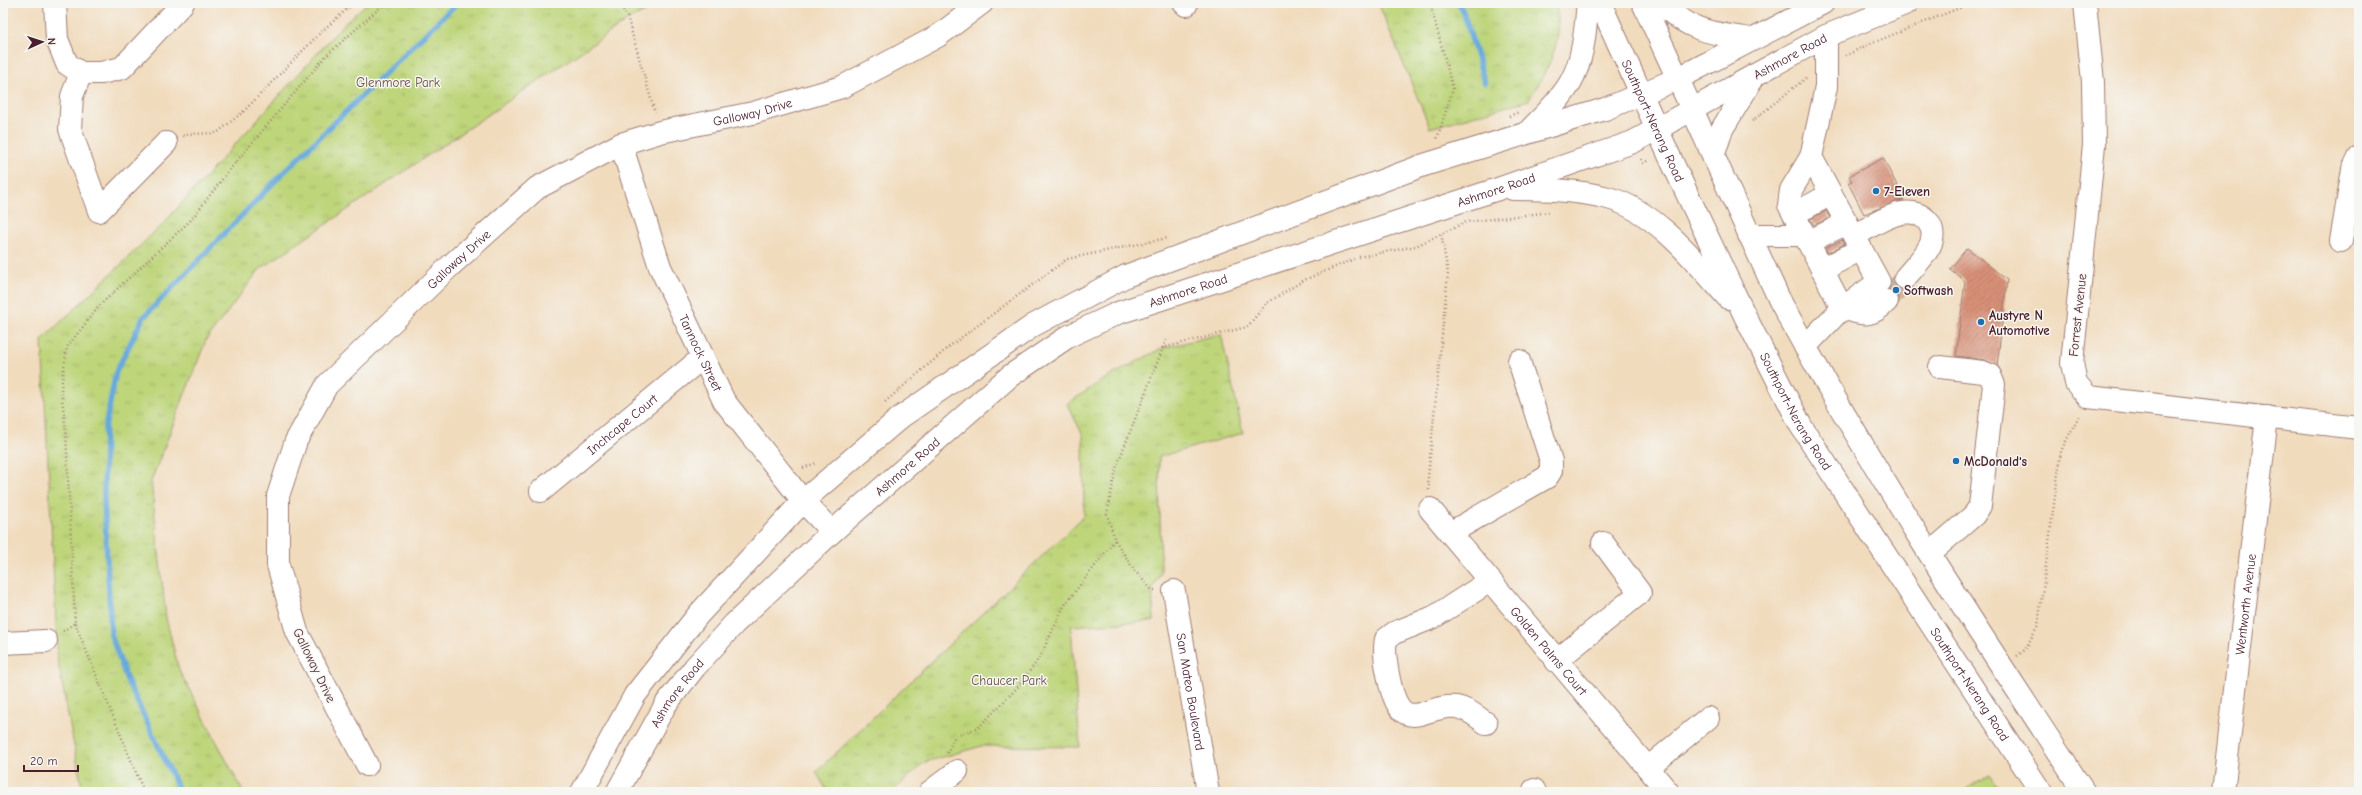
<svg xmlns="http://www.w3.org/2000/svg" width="2362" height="795" font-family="'Comic Neue',sans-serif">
<defs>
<pattern id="park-tufts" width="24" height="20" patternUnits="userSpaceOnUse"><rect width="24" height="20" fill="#bed57a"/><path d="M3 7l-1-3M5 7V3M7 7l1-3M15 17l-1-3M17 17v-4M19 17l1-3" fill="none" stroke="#a5b66a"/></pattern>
<pattern id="building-hatch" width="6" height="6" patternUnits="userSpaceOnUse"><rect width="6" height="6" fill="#d89178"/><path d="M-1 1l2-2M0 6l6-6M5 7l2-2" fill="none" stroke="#b17663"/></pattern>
</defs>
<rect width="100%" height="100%" fill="#f6f6f2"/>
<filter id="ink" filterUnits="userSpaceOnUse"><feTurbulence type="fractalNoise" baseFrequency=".025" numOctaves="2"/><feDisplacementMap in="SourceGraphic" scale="8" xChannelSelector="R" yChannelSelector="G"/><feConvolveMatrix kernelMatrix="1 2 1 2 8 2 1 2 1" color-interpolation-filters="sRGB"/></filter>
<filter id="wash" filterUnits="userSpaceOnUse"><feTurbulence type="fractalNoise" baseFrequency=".012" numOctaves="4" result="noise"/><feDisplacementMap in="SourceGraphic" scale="16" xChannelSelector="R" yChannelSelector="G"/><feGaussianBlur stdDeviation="0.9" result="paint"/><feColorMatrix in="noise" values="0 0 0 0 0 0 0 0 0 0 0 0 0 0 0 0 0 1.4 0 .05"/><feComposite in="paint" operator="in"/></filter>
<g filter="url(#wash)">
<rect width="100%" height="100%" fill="#f1dbbd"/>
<g fill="url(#park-tufts)" stroke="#847a52">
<path d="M367 3H664L628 20 260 269 206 340 151 481 166 618 179 670 243 792H83L58 663 42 340 163 224 343 25Z"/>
<path d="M1376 3H1555C1566 42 1548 67 1529 100L1430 128 1379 5Z"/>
<path d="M1221 334 1243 433 1159 457 1161 573 1152 590 1154 621 1071 626 1080 747 982 746 925 762 892 792H828L816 772 1084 516 1083 435 1067 404 1103 380 1162 348Z"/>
<path d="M1989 774 2001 792H1967L1968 788Z"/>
</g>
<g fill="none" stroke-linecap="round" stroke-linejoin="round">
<g stroke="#68a9dc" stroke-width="5.5">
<path d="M1458 3 1463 11 1485 83"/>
<path d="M180 792 127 680 111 635 104 499 105 428 116 372 143 318 279 177 457 3"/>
</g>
</g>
<g id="blocks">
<g fill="url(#building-hatch)">
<path d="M1883 158 1904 199 1864 214 1848 183 1852 181 1849 176Z"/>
<path d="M1826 211 1830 218 1814 225 1810 219Z"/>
<path d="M1842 240 1844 244 1828 253 1825 248Z"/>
<path d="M1967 248 2007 280 1997 366 1985 360 1956 356 1965 281 1950 269Z"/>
<path d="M1893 282 1897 288 1905 290 1899 298 1896 292 1889 289Z"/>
</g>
</g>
</g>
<g filter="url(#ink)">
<use href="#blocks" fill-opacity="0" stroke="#9e7d74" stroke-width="1"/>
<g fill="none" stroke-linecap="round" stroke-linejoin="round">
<path stroke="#d0b5a0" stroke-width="22" stroke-dasharray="22 11" stroke-linecap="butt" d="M1887 301 1905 278"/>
<g stroke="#9e7d74" stroke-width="24">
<g id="minor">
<path d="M55 3 57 39 67 64 81 73H101L122 68 183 3"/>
<path d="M1184 3 1186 5"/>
<path d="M2085 3 2093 82 2094 145 2072 363 2076 383 2088 397 2359 428"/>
<path d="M81 73 72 96 70 129 99 211 166 143"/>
<path id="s1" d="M621 144 660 267 724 401 803 501 832 532"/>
<path d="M1811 157 1791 190 1789 205 1842 308C1864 314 1870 319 1887 301"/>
<path d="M1794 214 1831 194"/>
<path d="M1749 235H1805"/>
<path d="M1854 236C1869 228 1885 216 1902 213 1924 209 1941 229 1928 249 1922 260 1912 269 1905 278"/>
<path d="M2341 241 2353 169 2359 157"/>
<path d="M1808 242 1847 223"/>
<path d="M1822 270 1861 249"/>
<path d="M1805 347 1842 308 1879 282 1811 157 1826 87V36"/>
<path id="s2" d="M541 491 703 357"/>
<path id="s3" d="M1430 509 1668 792"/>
<path d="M1450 533 1547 477 1551 471V461L1519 361"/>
<path d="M1930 553 1974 515 1980 506 1994 385 1990 375 1983 372 1940 367"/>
<path id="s4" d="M1174 591 1208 792"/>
<path d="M3 643 46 641"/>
<path d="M1556 661 1640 593 1603 543"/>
<path d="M1486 723C1477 717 1468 709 1457 707 1425 703 1404 739 1390 684 1387 670 1383 653 1386 639L1394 633 1434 617 1490 581"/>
<path id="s5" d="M367 765 297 632 278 565V496L296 441 327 385 450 266 537 188 621 144 660 132 753 113 842 87 938 36 982 3"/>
<path d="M1648 768 1708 718"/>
<path d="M1534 790 1535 792"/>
<path d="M930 792 957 771"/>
<path id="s6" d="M2223 792 2267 417"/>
</g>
</g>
<g stroke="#9e7d74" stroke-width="24">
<g id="major">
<path id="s7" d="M1600 3 1673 164 1745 316 1801 426 2041 792"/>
<path d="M1643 3 1780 301C1872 470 1978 631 2084 792"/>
<path d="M1660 3C1691 32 1711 33 1751 39"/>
<path d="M1528 132C1542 117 1559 102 1570 83 1584 59 1585 30 1588 3"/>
<path d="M1713 157 1722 129 1755 75"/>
<path d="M1513 189C1545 189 1577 190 1608 198 1655 210 1697 263 1728 298"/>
<path d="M582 792 635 695 698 615 803 501 901 417 1034 325 1126 276 1424 165 1605 109 1677 79 1823 3"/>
<path id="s8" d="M617 792 666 704 695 667 734 624 832 532 1010 376 1069 336 1118 313 1498 189 1633 142 1826 36 1907 3"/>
</g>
</g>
<g stroke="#9e7d74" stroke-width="2.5" stroke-dasharray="1 3" stroke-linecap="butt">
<path d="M619 3 627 16 655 113"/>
<path d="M1430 3 1453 89 1437 139"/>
<path d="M1845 56 1865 46 1972 3"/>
<path d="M1509 116 1519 112"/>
<path d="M1752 121 1806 78"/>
<path d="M183 136 190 134 217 133 244 111 321 32 354 3"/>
<path d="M1641 159 1643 163 1649 160"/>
<path d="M1359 257 1416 246 1466 222 1551 212"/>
<path d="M1162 348 1247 327 1267 303 1304 280 1354 259"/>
<path d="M885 402 950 346 1067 259 1167 238"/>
<path d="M803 468 816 463"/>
<path d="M1429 490 1428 477 1448 273 1441 233"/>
<path d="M1155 590H1152L1134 570 1115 540 1107 514 1116 468 1166 340"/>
<path d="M75 623 144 792"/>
<path d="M63 631 75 623 66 433 61 388 67 347 100 305 191 220 230 169 325 57 385 3"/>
<path d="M2017 656 2025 650 2038 625 2061 451 2080 414"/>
<path d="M947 753 955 736 978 728 1017 688 1040 657 1064 606 1115 540"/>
</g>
<use href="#minor" stroke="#fff" stroke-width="22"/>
<use href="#major" stroke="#fff" stroke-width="22"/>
</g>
</g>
<g fill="#1f6fb2" stroke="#f6f6f2" stroke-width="1.5">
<circle cx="1876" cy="191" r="4"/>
<circle cx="1896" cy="290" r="4"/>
<circle cx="1981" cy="322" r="4"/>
<circle cx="1956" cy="461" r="4"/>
</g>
<g text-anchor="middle" stroke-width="3" stroke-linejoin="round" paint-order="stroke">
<g font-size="13" fill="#4a1f2b" stroke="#f6f6f2">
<text dy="5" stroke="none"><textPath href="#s8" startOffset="1424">Ashmore Road</textPath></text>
<text dy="5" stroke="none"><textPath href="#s5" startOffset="929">Galloway Drive</textPath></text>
<text dy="5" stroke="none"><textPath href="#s7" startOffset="129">Southport-Nerang Road</textPath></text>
<text dy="5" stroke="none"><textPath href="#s8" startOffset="1100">Ashmore Road</textPath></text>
<text dy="5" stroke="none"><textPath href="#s5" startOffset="593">Galloway Drive</textPath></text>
<text dy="5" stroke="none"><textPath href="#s8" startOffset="776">Ashmore Road</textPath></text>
<text transform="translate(2077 315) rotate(-84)" y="5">Forrest Avenue</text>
<text dy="5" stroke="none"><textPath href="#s1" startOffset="224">Tannock Street</textPath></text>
<text dy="5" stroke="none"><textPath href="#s7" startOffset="453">Southport-Nerang Road</textPath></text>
<text dy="5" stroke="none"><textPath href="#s2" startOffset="105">Inchcape Court</textPath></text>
<text dy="5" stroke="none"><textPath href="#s8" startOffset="440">Ashmore Road</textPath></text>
<text dy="5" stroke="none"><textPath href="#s6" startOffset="189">Wentworth Avenue</textPath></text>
<text dy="5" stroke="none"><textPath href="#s3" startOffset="185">Golden Palms Court</textPath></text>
<text transform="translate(315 665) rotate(64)" y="5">Galloway Drive</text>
<text dy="5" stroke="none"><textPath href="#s7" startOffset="777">Southport-Nerang Road</textPath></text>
<text dy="5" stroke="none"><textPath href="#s4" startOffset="102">San Mateo Boulevard</textPath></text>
<text dy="5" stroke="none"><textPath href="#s8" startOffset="116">Ashmore Road</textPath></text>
</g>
<g font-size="13" fill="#674c3f" stroke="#f6f6f2">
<text x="398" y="87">Glenmore Park</text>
<text x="1009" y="685">Chaucer Park</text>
</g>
<g font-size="13" font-weight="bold" fill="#4a1f2b" stroke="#f6f6f2" text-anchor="start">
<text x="1884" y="196">7-Eleven</text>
<text x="1904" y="295">Softwash</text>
<text x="1989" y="320">Austyre N<tspan x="1989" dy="15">Automotive</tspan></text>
<text x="1964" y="466">McDonald's</text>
</g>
</g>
<rect width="2362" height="795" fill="none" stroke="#f6f6f2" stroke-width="16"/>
<g transform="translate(42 42) rotate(87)" stroke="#f6f6f2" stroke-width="3" paint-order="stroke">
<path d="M0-3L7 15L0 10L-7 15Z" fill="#4a1f2b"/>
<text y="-6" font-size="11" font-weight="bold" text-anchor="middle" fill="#4a1f2b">N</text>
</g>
<path d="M24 765v6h54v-6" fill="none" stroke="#4a1f2b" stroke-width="2"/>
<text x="30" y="765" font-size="12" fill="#4a1f2b" stroke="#f6f6f2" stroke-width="3" paint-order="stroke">20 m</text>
</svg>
